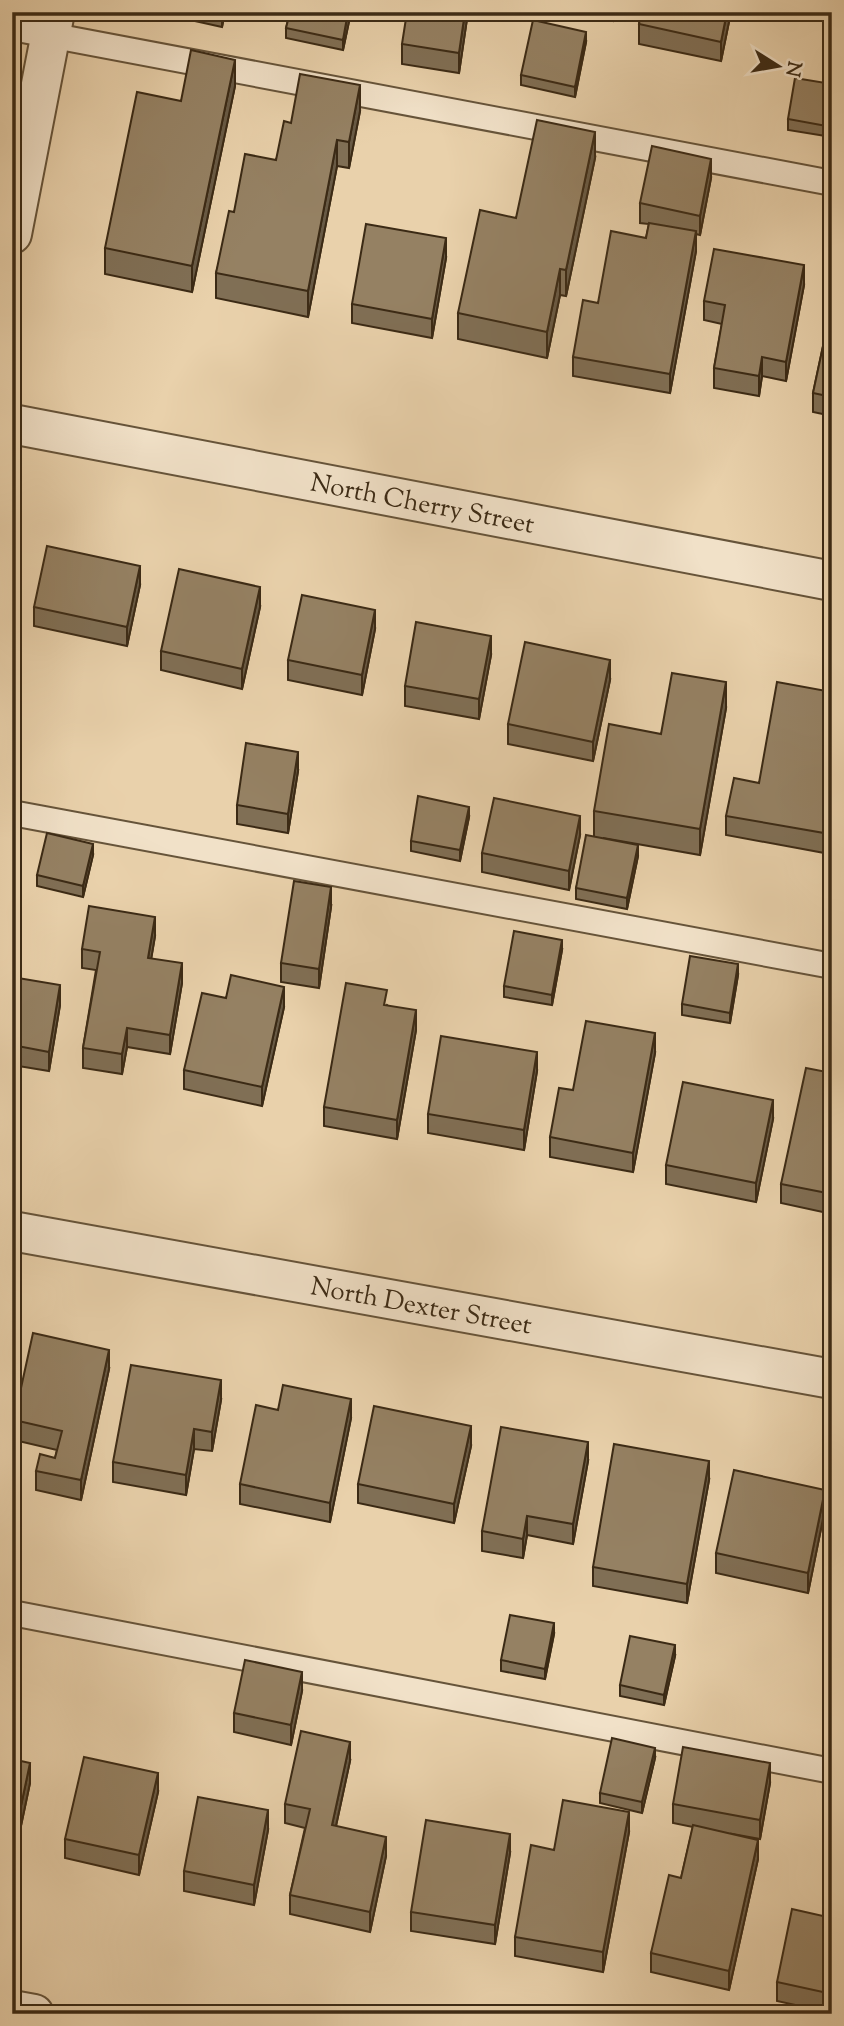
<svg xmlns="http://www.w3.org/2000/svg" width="844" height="2026" font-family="'Sorts Mill Goudy',serif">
<rect width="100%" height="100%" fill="#e9d1ab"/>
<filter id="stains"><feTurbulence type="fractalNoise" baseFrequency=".00286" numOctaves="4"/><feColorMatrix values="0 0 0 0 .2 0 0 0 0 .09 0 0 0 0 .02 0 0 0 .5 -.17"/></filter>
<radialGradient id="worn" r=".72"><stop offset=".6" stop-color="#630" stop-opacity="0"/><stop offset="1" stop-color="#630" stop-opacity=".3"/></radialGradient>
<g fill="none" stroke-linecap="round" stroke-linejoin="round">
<g stroke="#66543a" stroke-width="28">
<g id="service">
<path d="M12 28 832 183"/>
<path d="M12 813 832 966"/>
<path d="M12 1613 832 1771"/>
</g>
</g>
<g stroke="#66543a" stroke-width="42">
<g id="minor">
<path d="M12 234 55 12"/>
<path id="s1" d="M12 424 832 581"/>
<path id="s2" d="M12 1231 832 1379"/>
<path d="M12 2010 34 2014"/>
</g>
</g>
<use href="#service" stroke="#f1e1c8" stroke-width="24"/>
<use href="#minor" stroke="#f1e1c8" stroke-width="38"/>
</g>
<g fill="#806f55" stroke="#3b2a15" stroke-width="2">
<path d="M172 12H225L222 27 172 16Z"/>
<path d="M290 12H351L343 50 286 38V28Z"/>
<path d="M467 12V19L459 73 402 64V44Z"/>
<path d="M568 12H615L613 21Z"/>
<path d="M641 12H731L721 61 639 44V24Z"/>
<path d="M586 42 575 97 521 85V75Z"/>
<path d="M832 84V137L788 130V119Z"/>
<path d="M235 86 192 292 105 274V248Z"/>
<path d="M360 111 349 168 337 166 308 317 216 298V273L234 212 276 160 291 123Z"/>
<path d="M595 158 566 296 560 295 547 358 458 339V313L516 218Z"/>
<path d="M711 178 700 235 696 234V251L670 393 573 376V357L598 303 646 238 649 224 640 223V203Z"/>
<path d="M832 210V256L826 255V245Z"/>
<path d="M446 258 432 338 352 323V304Z"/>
<path d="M804 285 786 381 762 376 759 396 714 388V368L722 324 704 320V301Z"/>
<path d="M832 304V416L813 412V393Z"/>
<path d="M140 585 127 646 34 626V607Z"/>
<path d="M260 607 242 689 161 670V651Z"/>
<path d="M375 629 362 695 288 680V660Z"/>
<path d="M491 655 479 719 405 706V686Z"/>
<path d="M610 680 593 761 508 744V724Z"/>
<path d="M832 692V846L830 854 726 835V816L759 783Z"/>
<path d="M726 708 700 855 603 838 638 856 627 909 576 899V888L594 837V811L661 734Z"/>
<path d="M298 771 288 833 237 824V805Z"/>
<path d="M469 817 460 861 411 851V841Z"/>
<path d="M580 835 569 890 482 872V853Z"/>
<path d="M93 855 83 897 37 886V875Z"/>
<path d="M331 907 319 988 281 982V963Z"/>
<path d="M155 936 151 959 182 983 170 1054 127 1047 122 1074 83 1068V1048L96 970 82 968V949Z"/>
<path d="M562 950 552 1005 504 997V986Z"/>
<path d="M738 975 730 1023 682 1015V1004Z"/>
<path d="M12 977 60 1005 49 1071 12 1065Z"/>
<path d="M226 998 284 1007 262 1106 184 1089V1070Z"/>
<path d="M387 1005 416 1030 397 1139 324 1126V1107Z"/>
<path d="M655 1053 633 1172 550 1157V1137L573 1090Z"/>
<path d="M537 1071 524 1150 428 1133V1114Z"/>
<path d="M832 1073V1214L781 1203V1184Z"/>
<path d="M773 1119 756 1202 666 1184V1165Z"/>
<path d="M109 1369 81 1500 36 1490V1471L55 1458 57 1450 14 1440V1420Z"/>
<path d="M221 1400 212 1451 194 1449 186 1495 113 1482V1462Z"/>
<path d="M278 1410 351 1418 330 1522 240 1504V1484Z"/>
<path d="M471 1446 454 1523 358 1503V1484Z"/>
<path d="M588 1461 573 1544 527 1535 523 1558 482 1551V1531Z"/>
<path d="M709 1480 687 1603 593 1586V1567Z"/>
<path d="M825 1509 808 1593 716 1573V1553Z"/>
<path d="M554 1634 545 1679 501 1671V1660Z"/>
<path d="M675 1656 664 1705 620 1696V1685Z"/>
<path d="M302 1691 291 1745 234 1732V1713Z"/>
<path d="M655 1758 642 1813 600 1803V1793Z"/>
<path d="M12 1759 30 1783 14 1859 12 1858Z"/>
<path d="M350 1761 336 1826 386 1856 370 1932 290 1914V1895L305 1828 285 1823V1804Z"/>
<path d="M770 1783 760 1839 733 1834 758 1859 729 1990 651 1972V1953L681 1878 693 1827 673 1823V1804Z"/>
<path d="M158 1792 139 1875 65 1858V1839Z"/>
<path d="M268 1830 254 1905 184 1891V1871Z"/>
<path d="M629 1832 603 1972 515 1956V1937L554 1850Z"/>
<path d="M510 1853 495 1944 411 1931V1912Z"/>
<path d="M832 1918V2013L777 2001V1982Z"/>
</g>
<g fill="#685a45" stroke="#3b2a15" stroke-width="2">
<path d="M223 12H225L222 27V17Z"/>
<path d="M348 12H351L343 50V40Z"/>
<path d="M465 12H467V19L459 73V53Z"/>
<path d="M727 12H731L721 61V42Z"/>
<path d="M586 32V42L575 97V87Z"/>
<path d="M235 60V86L192 292V266Z"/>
<path d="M360 85V111L349 168V142Z"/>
<path d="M595 132V158L566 296V270Z"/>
<path d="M337 140V166L308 317V291Z"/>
<path d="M711 159V178L700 235V216Z"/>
<path d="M696 231V251L670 393V374Z"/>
<path d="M446 238V258L432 338V319Z"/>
<path d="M804 265V285L786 381V362Z"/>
<path d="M560 269V295L547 358V332Z"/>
<path d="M762 357V376L759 396V376Z"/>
<path d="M140 566V585L127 646V627Z"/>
<path d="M260 587V607L242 689V669Z"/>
<path d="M375 610V629L362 695V675Z"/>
<path d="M491 636V655L479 719V699Z"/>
<path d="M610 660V680L593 761V742Z"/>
<path d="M726 682V708L700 855V829Z"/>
<path d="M298 752V771L288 833V814Z"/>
<path d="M469 807V817L460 861V850Z"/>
<path d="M580 816V835L569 890V871Z"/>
<path d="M832 827V846L830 854V834Z"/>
<path d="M93 844V855L83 897V886Z"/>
<path d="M638 845V856L627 909V898Z"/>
<path d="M331 887V907L319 988V969Z"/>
<path d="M155 917V936L148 978V958Z"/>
<path d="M562 940V950L552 1005V995Z"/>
<path d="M182 963V983L170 1054V1035Z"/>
<path d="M738 964V975L730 1023V1013Z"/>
<path d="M60 985V1005L49 1071V1052Z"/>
<path d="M284 987V1007L262 1106V1087Z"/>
<path d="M416 1010V1030L397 1139V1120Z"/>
<path d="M127 1028V1047L122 1074V1054Z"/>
<path d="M655 1033V1053L633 1172V1153Z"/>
<path d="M537 1052V1071L524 1150V1130Z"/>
<path d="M773 1100V1119L756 1202V1183Z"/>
<path d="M109 1350V1369L81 1500V1480Z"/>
<path d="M221 1380V1400L212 1451V1432Z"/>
<path d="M351 1399V1418L330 1522V1503Z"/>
<path d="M471 1426V1446L454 1523V1504Z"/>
<path d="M194 1429V1449L186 1495V1475Z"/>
<path d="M588 1442V1461L573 1544V1524Z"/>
<path d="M709 1461V1480L687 1603V1584Z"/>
<path d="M825 1490V1509L808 1593V1573Z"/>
<path d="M527 1516V1535L523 1558V1539Z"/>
<path d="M554 1623V1634L545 1679V1669Z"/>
<path d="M675 1645V1656L664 1705V1695Z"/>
<path d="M302 1672V1691L291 1745V1725Z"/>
<path d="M350 1742V1761L332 1844V1825Z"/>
<path d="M655 1748V1758L642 1813V1802Z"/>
<path d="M30 1763V1783L14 1859V1839Z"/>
<path d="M770 1763V1783L760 1839V1820Z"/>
<path d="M158 1773V1792L139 1875V1855Z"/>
<path d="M268 1810V1830L254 1905V1885Z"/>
<path d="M629 1812V1832L603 1972V1952Z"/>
<path d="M510 1834V1853L495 1944V1925Z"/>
<path d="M386 1837V1856L370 1932V1912Z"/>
<path d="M758 1840V1859L729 1990V1971Z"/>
</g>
<g fill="#958163" stroke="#3b2a15" stroke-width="2">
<path d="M202 12H223L222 17Z"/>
<path d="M290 12H348L343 40 286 28Z"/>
<path d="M407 12H465L459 53 402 44Z"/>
<path d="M641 12H727L721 42 639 24Z"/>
<path d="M533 20 586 32 575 87 521 75Z"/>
<path d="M191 50 235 60 192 266 105 248 137 92 181 101Z"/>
<path d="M300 74 360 85 349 142 337 140 308 291 216 273 229 211 234 212 245 154 276 160 284 121 291 123Z"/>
<path d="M795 78 832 84V127L788 119Z"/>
<path d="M537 120 595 132 566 270 560 269 547 332 458 313 480 210 516 218Z"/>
<path d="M652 146 711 159 700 216 640 203Z"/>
<path d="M832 210V246L826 245Z"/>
<path d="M649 223 696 231 670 374 573 357 583 300 598 303 611 231 646 238Z"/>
<path d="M366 224 446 238 432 319 352 304Z"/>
<path d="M714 249 804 265 786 362 762 357 759 376 714 368 725 305 704 301Z"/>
<path d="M832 304V397L813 393Z"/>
<path d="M47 546 140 566 127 627 34 607Z"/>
<path d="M179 569 260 587 242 669 161 651Z"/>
<path d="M302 595 375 610 362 675 288 660Z"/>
<path d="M416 622 491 636 479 699 405 686Z"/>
<path d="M525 642 610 660 593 742 508 724Z"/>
<path d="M672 673 726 682 700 829 594 811 609 724 661 734Z"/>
<path d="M777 682 832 692V827L830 834 726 816 734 778 759 783Z"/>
<path d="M246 743 298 752 288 814 237 805Z"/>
<path d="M418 796 469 807 460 850 411 841Z"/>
<path d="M494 798 580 816 569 871 482 853Z"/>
<path d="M47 833 93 844 83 886 37 875Z"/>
<path d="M586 835 638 845 627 898 576 888Z"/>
<path d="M294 881 331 887 319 969 281 963Z"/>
<path d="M89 906 155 917 148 958 182 963 170 1035 127 1028 122 1054 83 1048 100 952 82 949Z"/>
<path d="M514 931 562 940 552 995 504 986Z"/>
<path d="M690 956 738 964 730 1013 682 1004Z"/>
<path d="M231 975 284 987 262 1087 184 1070 202 993 226 998Z"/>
<path d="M12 977 60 985 49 1052 12 1045Z"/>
<path d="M346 983 387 990 384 1005 416 1010 397 1120 324 1107Z"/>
<path d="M586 1021 655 1033 633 1153 550 1137 559 1088 573 1090Z"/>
<path d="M441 1036 537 1052 524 1130 428 1114Z"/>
<path d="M806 1068 832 1073V1194L781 1184Z"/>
<path d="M683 1082 773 1100 756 1183 666 1165Z"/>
<path d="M33 1333 109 1350 81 1480 36 1471 40 1454 55 1458 62 1431 14 1420Z"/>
<path d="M131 1365 221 1380 212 1432 194 1429 186 1475 113 1462Z"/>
<path d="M283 1385 351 1399 330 1503 240 1484 256 1405 278 1410Z"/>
<path d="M374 1406 471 1426 454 1504 358 1484Z"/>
<path d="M501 1427 588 1442 573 1524 527 1516 523 1539 482 1531Z"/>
<path d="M614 1444 709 1461 687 1584 593 1567Z"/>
<path d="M734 1470 825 1490 808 1573 716 1553Z"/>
<path d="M510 1615 554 1623 545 1669 501 1660Z"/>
<path d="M630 1636 675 1645 664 1695 620 1685Z"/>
<path d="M245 1660 302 1672 291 1725 234 1713Z"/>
<path d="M301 1731 350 1742 332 1825 386 1837 370 1912 290 1895 310 1809 285 1804Z"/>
<path d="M612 1738 655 1748 642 1802 600 1793Z"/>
<path d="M683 1747 770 1763 760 1820 673 1804Z"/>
<path d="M84 1757 158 1773 139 1855 65 1839Z"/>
<path d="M12 1759 30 1763 14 1839H12Z"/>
<path d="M198 1797 268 1810 254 1885 184 1871Z"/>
<path d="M563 1800 629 1812 603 1952 515 1937 531 1845 554 1850Z"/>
<path d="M426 1820 510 1834 495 1925 411 1912Z"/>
<path d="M693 1825 758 1840 729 1971 651 1953 669 1875 681 1878Z"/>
<path d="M792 1909 832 1918V1994L777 1982Z"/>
</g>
<g text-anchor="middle" stroke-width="5" stroke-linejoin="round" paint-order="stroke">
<g font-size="26" fill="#3b2a15" stroke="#f1e1c8">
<text dy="9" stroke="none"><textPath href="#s1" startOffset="418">North Cherry Street</textPath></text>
<text dy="9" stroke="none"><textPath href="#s2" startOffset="416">North Dexter Street</textPath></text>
</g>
</g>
<rect width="844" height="2026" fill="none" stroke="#e9d1ab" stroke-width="42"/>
<rect x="14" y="14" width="816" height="1998" fill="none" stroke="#3b2a15" stroke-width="3.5"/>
<rect x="21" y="21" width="802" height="1984" fill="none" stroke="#3b2a15" stroke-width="2"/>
<g transform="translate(778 66) rotate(101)" stroke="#f1e1c8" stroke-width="5" paint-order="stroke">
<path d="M0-5L12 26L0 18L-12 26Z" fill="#3b2a15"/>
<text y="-10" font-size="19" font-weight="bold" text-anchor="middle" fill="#3b2a15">N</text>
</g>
<rect width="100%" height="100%" filter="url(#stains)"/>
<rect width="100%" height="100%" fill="url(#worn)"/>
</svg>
